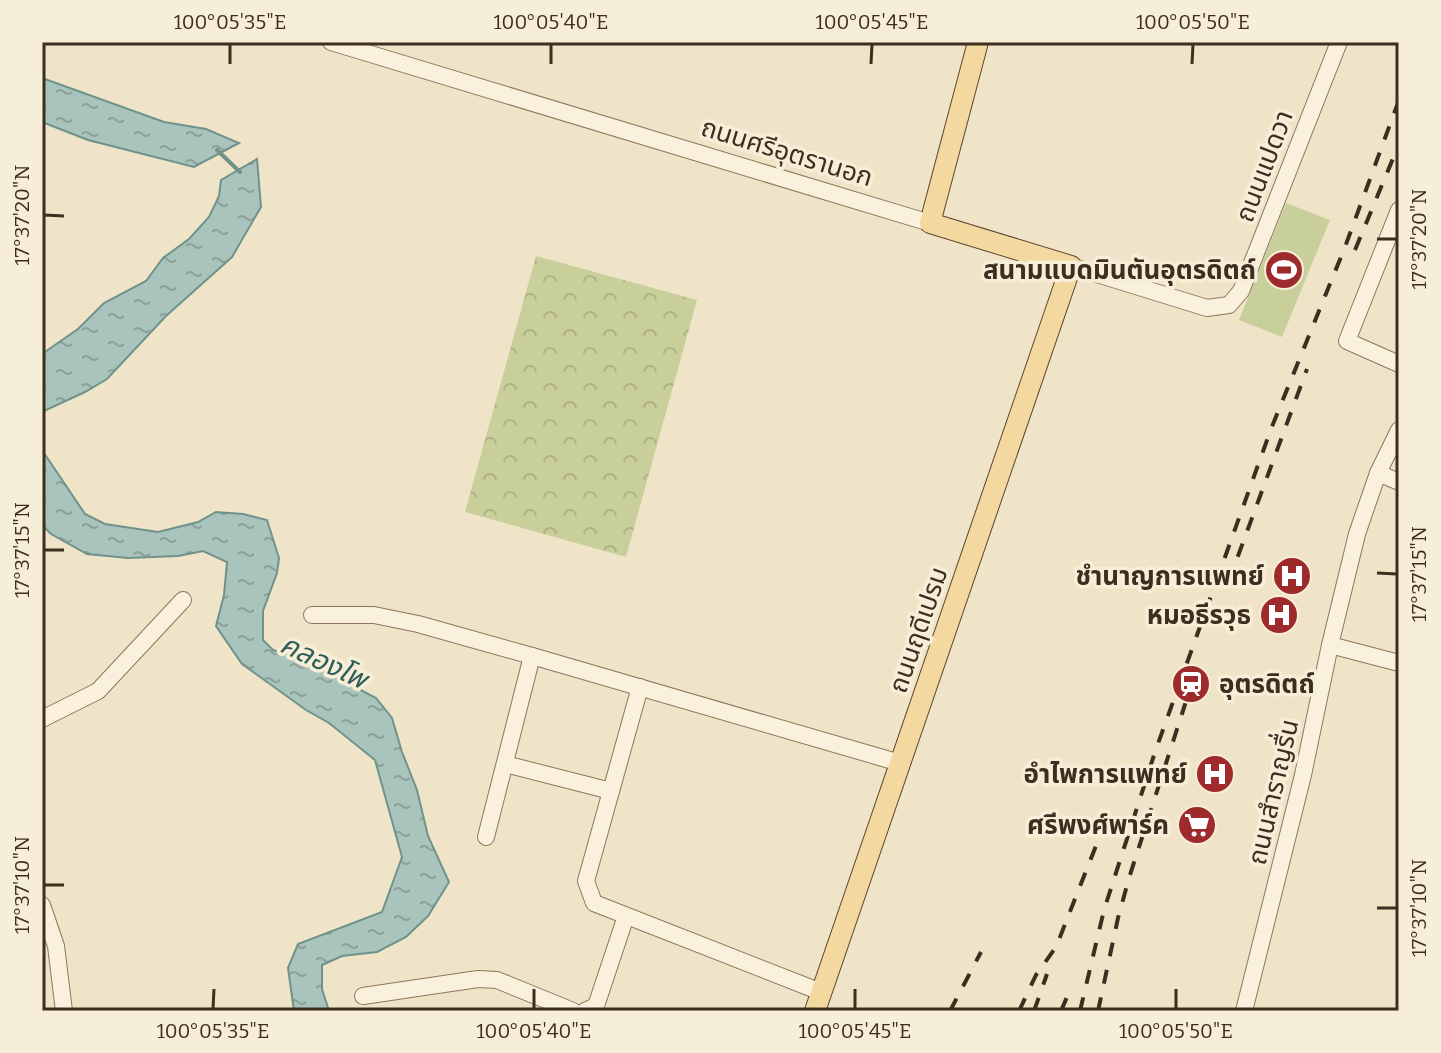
<svg xmlns="http://www.w3.org/2000/svg" width="1441" height="1053" font-family="Bitter,'Noto Sans Thai',serif">
<defs>
<pattern id="park-crowns" width="20" height="18" patternUnits="userSpaceOnUse" patternTransform="scale(2)"><rect width="20" height="18" fill="#c9cf9b"/><path d="M2 6a3 3 0 1 1 6 0M12 15a3 3 0 1 1 6 0" fill="none" stroke="#aeb285"/></pattern>
<pattern id="water-ripples" width="26" height="14" patternUnits="userSpaceOnUse" patternTransform="scale(2)"><rect width="26" height="14" fill="#a9c4bc"/><path d="M2 4q2-2 4 0t4 0M15 11q2-2 4 0t4 0" fill="none" stroke="#8ba098"/></pattern>
</defs>
<rect width="100%" height="100%" fill="#f0e4c8"/>
<path fill="url(#park-crowns)" d="M536 256 697 300 626 557 465 512Z"/>
<path fill="#c9cf9b" d="M1286 203 1330 220 1282 337 1239 320Z"/>
<g fill="url(#water-ripples)" stroke="#6f938a" stroke-width="2">
<path d="M42 78 164 122 206 129 239 143 194 167 88 140 42 122Z"/>
<path d="M257 159 261 207 232 257 166 316 107 379 85 392 42 412V354L78 329 104 303 146 281 163 258 189 239 209 217 219 196 221 180Z"/>
<path d="M42 450 85 514 105 524 158 532 198 522 216 512 243 514 267 520 279 558 277 573 263 611V640L273 650 306 661 376 698 392 718 402 752 417 790 428 836 449 882 428 916 406 937 377 952 342 956 322 965V989L329 1011H294L288 968 298 944 382 912 402 857 375 760 329 723 306 710 242 664 216 626 224 595 227 562 203 551 178 556 128 558 87 554 51 534 42 525Z"/>
</g>
<g fill="none" stroke-linecap="round" stroke-linejoin="round">
<path stroke="#6f938a" stroke-width="4" d="M217 150 240 172"/>
<g stroke="#8d765c" stroke-width="18">
<g id="minor">
<path d="M331 42 930 223"/>
<path d="M1399 210 1347 341 1399 364"/>
<path d="M1071 266 1207 308 1229 305 1241 291 1339 42"/>
<path d="M1378 473 1399 482"/>
<path d="M312 615H374L418 624 532 656 900 763"/>
<path d="M1330 645 1399 663"/>
<path d="M640 687 586 881 594 903 821 992"/>
<path d="M42 719 98 691 183 600"/>
<path d="M505 764 611 791"/>
<path d="M486 837 532 656"/>
<path d="M42 905 56 946 64 1011"/>
<path d="M363 996 478 979 497 980 573 1011"/>
<path d="M585 1011 596 1006 626 916"/>
<path d="M1244 1011 1303 775 1330 645 1357 534 1378 473 1399 430"/>
</g>
</g>
<g stroke="#5b4430" stroke-width="22">
<path id="major" d="M815 1011 1071 266 930 223 978 42"/>
</g>
<use href="#minor" stroke="#faf1dc" stroke-width="16"/>
<use href="#major" stroke="#f3d9a0" stroke-width="20"/>
<g stroke="#3d2e20" stroke-width="4" stroke-dasharray="14 14" stroke-linecap="butt">
<path d="M1355 250 1399 144"/>
<path d="M1228 583 1307 369"/>
<path d="M950 1011 981 952"/>
<path d="M1019 1011 1036 975 1056 947 1109 813"/>
<path d="M1034 1011 1047 974"/>
<path d="M1061 1011 1070 990"/>
<path d="M1080 1011 1104 910 1155 752 1271 429 1345 247 1399 100"/>
<path d="M1098 1011 1118 918 1129 878 1189 692"/>
</g>
</g>
<path fill="none" stroke="#3d2e20" stroke-width="3" d="M230 64V44M551 64V44M871 64 872 44M1192 64 1193 44M44 215 64 216M1377 239H1397M44 550H64M1377 573 1397 574M44 885H64M1377 908H1397M213 1009 214 989M534 1009V989M855 1009V989M1176 1009V989"/>
<defs>
<g id="stadium-disc" transform="scale(2)"><circle r="9.5" fill="#9e2a2b" stroke="#f7eed8"/><path d="M0-5a6.5 5 0 1 0 0 10a6.5 5 0 1 0 0-10ZM-3.5-1.8h7v3.6h-7Z" fill="#fff"/></g>
<g id="hospital-disc" transform="scale(2)"><circle r="9.5" fill="#9e2a2b" stroke="#f7eed8"/><path d="M-5-5h3v3.5h4V-5h3V5h-3V1.5h-4V5h-3Z" fill="#fff"/></g>
<g id="station-disc" transform="scale(2)"><circle r="9.5" fill="#9e2a2b" stroke="#f7eed8"/><path d="M-3-6H3Q5-6 5-4V2Q5 4 3 4L4.5 6H3L1.5 4h-3L-3 6H-4.5L-3 4Q-5 4-5 2V-4Q-5-6-3-6ZM-3.5-4v3h7v-3ZM-3.5 1v1.5H-2V1ZM2 1v1.5H3.5V1Z" fill="#fff"/></g>
<g id="supermarket-disc" transform="scale(2)"><circle r="9.5" fill="#9e2a2b" stroke="#f7eed8"/><path d="M-6-5.5h2.5l.6 2H6L4.5 2H-2.5L-4.4-4H-6ZM-1.5 3.2a1.3 1.3 0 1 0 .1 0ZM3 3.2a1.3 1.3 0 1 0 .1 0Z" fill="#fff"/></g>
</defs>
<g fill-rule="evenodd">
<use href="#stadium-disc" x="1284" y="270"/>
<use href="#hospital-disc" x="1292" y="576"/>
<use href="#hospital-disc" x="1279" y="615"/>
<use href="#station-disc" x="1191" y="684"/>
<use href="#hospital-disc" x="1215" y="774"/>
<use href="#supermarket-disc" x="1197" y="825"/>
</g>
<g text-anchor="middle" stroke-width="7" stroke-linejoin="round" paint-order="stroke">
<g font-size="26" fill="#3d2e20" stroke="#f7eed8">
<text transform="translate(787 152) rotate(17)" y="9">ถนนศรีอุตรานอก</text>
<text transform="translate(1264 166) rotate(-69)" y="9">ถนนแปดวา</text>
<text transform="translate(918 630) rotate(-71)" y="9">ถนนฤดีเปรม</text>
<text transform="translate(1273 792) rotate(-77)" y="9">ถนนสำราญรื่น</text>
</g>
<g font-size="26" font-weight="bold" fill="#3d2e20" stroke="#f7eed8" text-anchor="end">
<text x="1256" y="279">สนามแบดมินตันอุตรดิตถ์</text>
<text x="1264" y="585">ชำนาญการแพทย์</text>
<text x="1251" y="624">หมอธีรวุธ</text>
<text x="1219" y="693" text-anchor="start">อุตรดิตถ์</text>
<text x="1187" y="783">อำไพการแพทย์</text>
<text x="1169" y="834">ศรีพงศ์พาร์ค</text>
</g>
<g font-size="28" font-style="italic" fill="#2f5d5a" stroke="#f7eed8">
<text transform="translate(324 661) rotate(25)" y="10">คลองโพ</text>
</g>
</g>
<rect width="1441" height="1053" fill="none" stroke="#f7eed8" stroke-width="88"/>
<rect x="44" y="44" width="1353" height="965" fill="none" stroke="#3d2e20" stroke-width="3"/>
<g font-size="20" text-anchor="middle" fill="#3d2e20">
<text x="230" y="29">100°05'35"E</text>
<text x="551" y="29">100°05'40"E</text>
<text x="872" y="29">100°05'45"E</text>
<text x="1193" y="29">100°05'50"E</text>
<text transform="translate(22 215) rotate(-90)" y="7">17°37'20"N</text>
<text transform="translate(1419 239) rotate(-90)" y="7">17°37'20"N</text>
<text transform="translate(22 550) rotate(-90)" y="7">17°37'15"N</text>
<text transform="translate(1419 574) rotate(-90)" y="7">17°37'15"N</text>
<text transform="translate(22 885) rotate(-90)" y="7">17°37'10"N</text>
<text transform="translate(1419 908) rotate(-90)" y="7">17°37'10"N</text>
<text x="213" y="1038">100°05'35"E</text>
<text x="534" y="1038">100°05'40"E</text>
<text x="855" y="1038">100°05'45"E</text>
<text x="1176" y="1038">100°05'50"E</text>
</g>
</svg>
